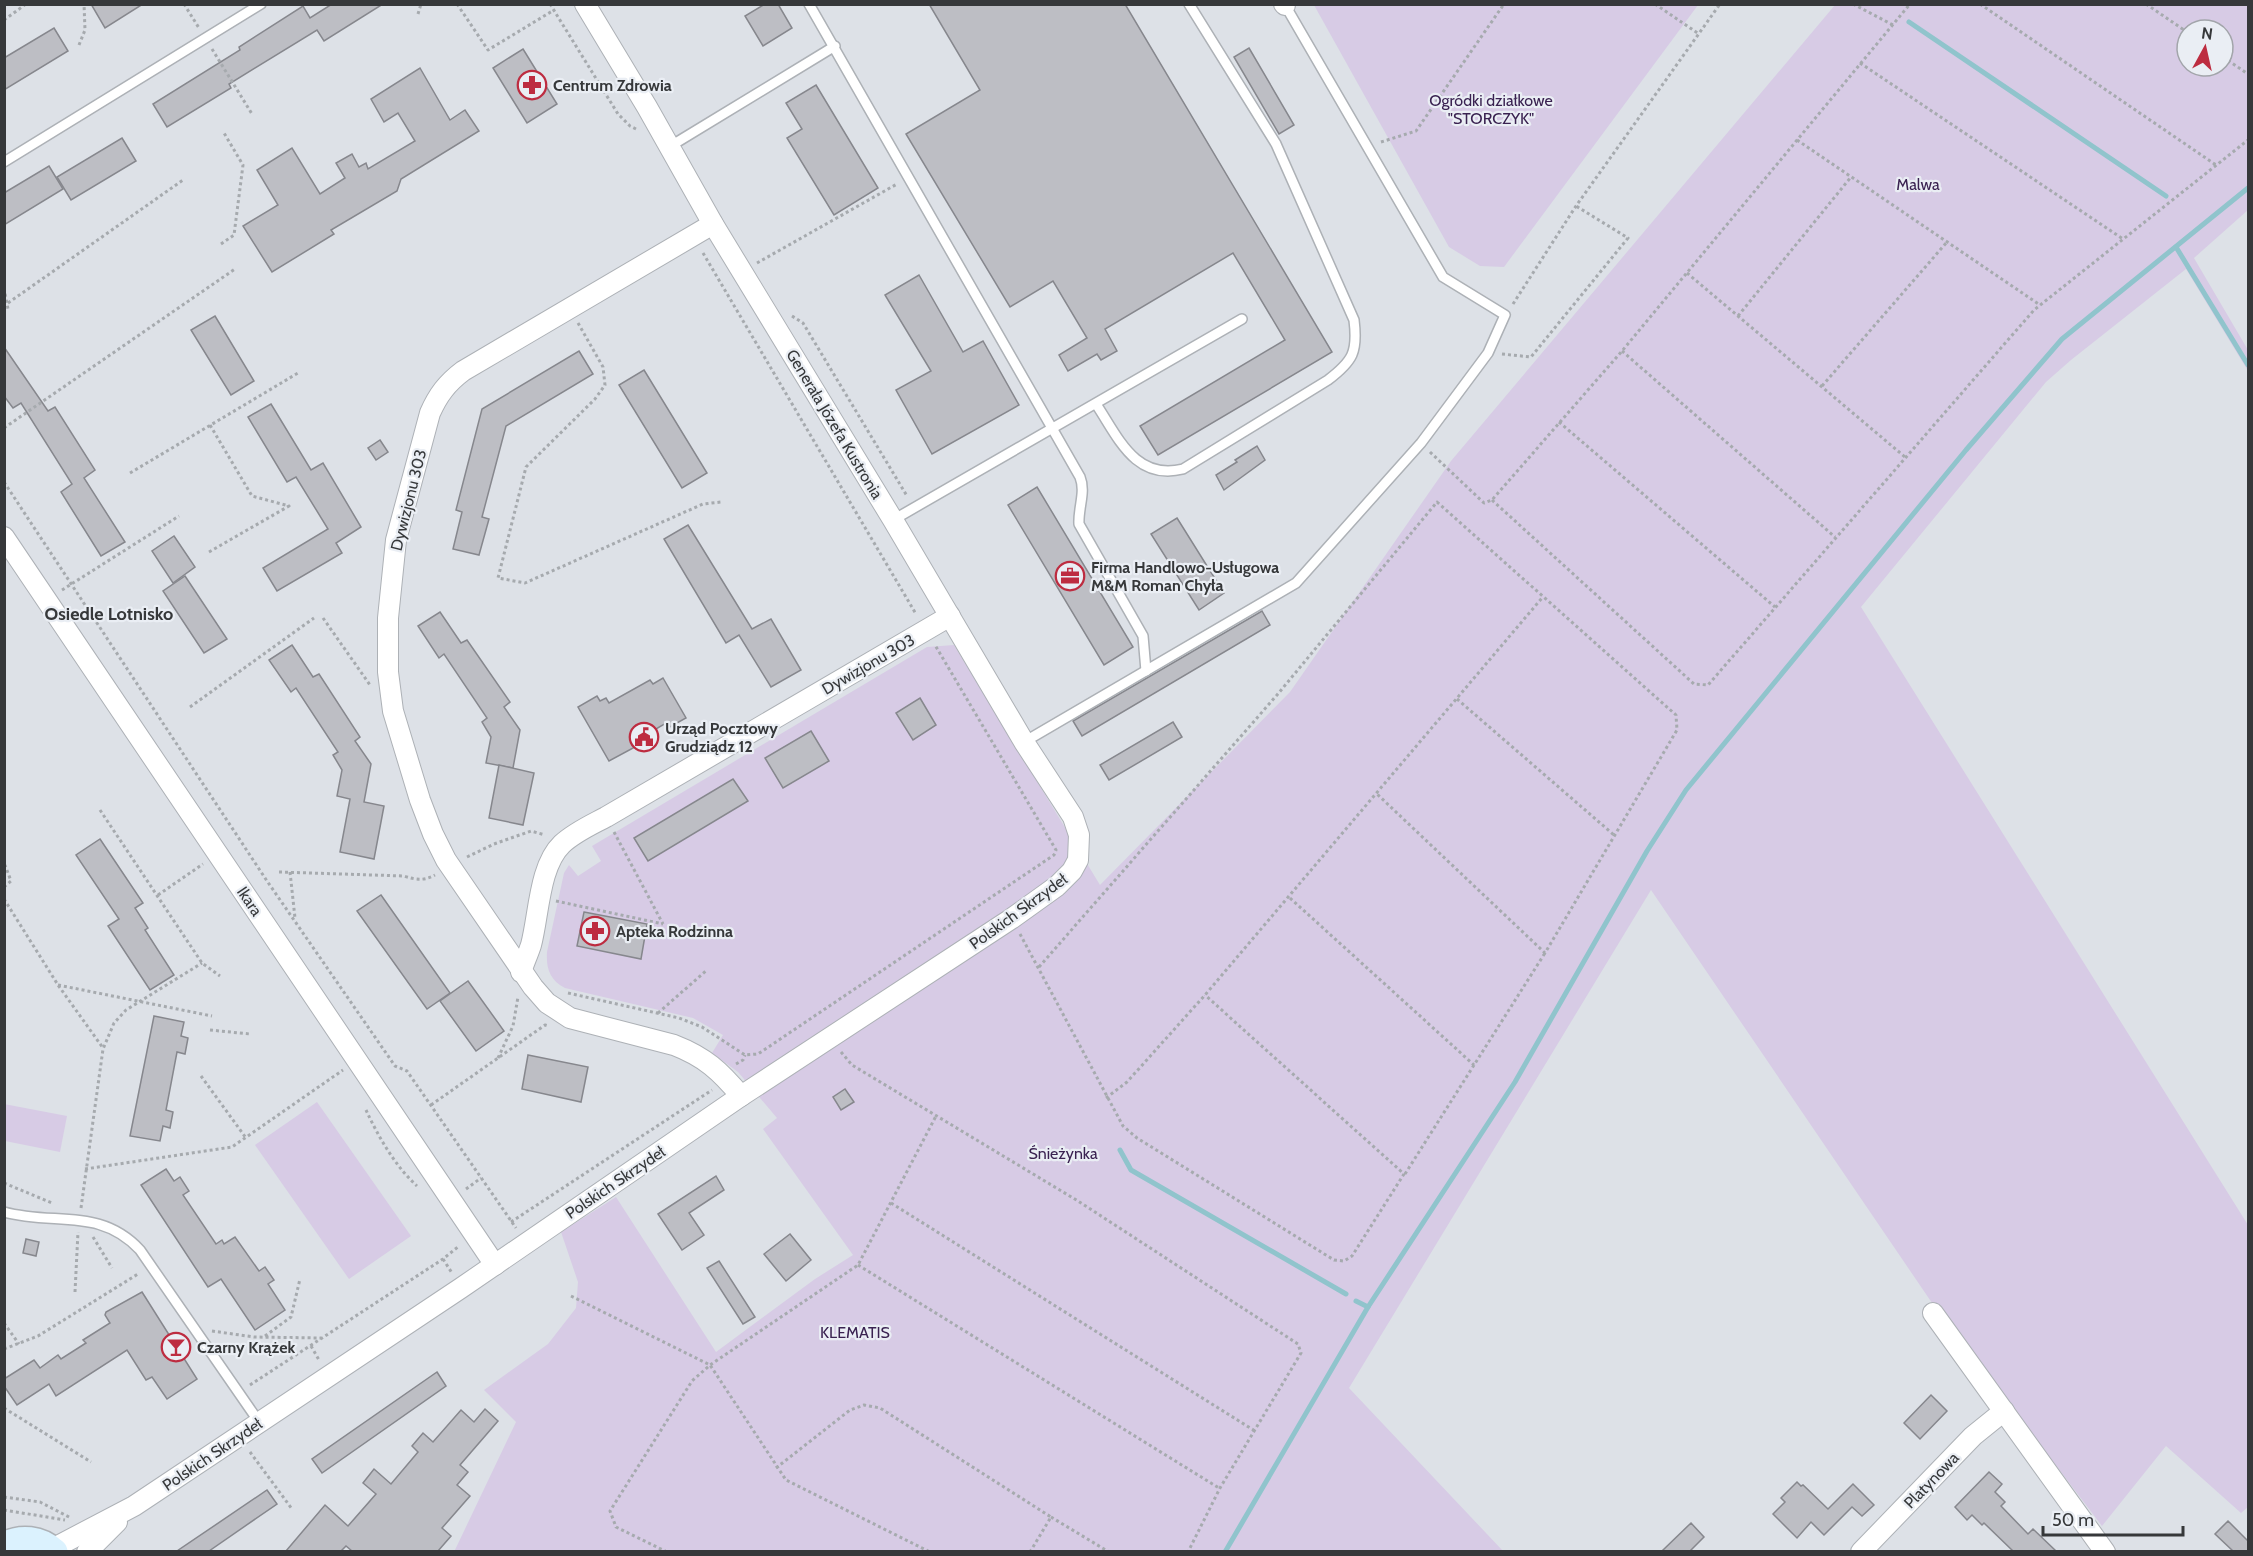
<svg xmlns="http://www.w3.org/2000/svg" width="2253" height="1556" font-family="Cabin,sans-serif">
<rect width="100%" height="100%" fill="#dde1e7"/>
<g fill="#d7cbe5" fill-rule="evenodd">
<path d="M1314 5H1698L1504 267 1480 266 1449 247Z"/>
<path d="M1835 5H2248V210L2194 258 2248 350V371L2186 269 2071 360 2046 382 1861 607 2248 1225V1507L2241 1513 2166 1446 2102 1526 1930 1300 1651 890 1349 1388 1503 1551 454 1552 516 1422 484 1390 548 1344 576 1308 578 1282 561 1232 616 1197 716 1352 815 1279 853 1255 763 1129 777 1118 738 1072 712 1053 723 1035 693 1018 565 988C550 980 546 969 547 952L564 873 569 865 578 876 601 861 592 846 927 647 954 645 1100 885 1290 692 1451 461ZM2187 30H2223V66H2187Z"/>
<path d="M317 1102 411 1236 349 1279 255 1145Z"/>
<path d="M4 1104 67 1116 60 1152 5 1141Z"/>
</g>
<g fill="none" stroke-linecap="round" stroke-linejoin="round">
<g stroke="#90c4cc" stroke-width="5">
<path d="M1909 22 2166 196"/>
<path d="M2176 247 2248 365"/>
<path d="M1120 1150 1131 1170 1346 1294"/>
<path d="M1356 1301 1368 1307"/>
<path d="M1225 1552 1368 1307 1515 1082 1647 851 1686 790 1966 450 2062 339 2248 188"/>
</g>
</g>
<g fill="#bdbec4" stroke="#86878d" stroke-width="1.5">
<path d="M91 4H143L105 28Z"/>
<path d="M332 4H383L324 41 317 30 229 84 231 88 167 127 153 104 240 50 239 47 303 6 310 18Z"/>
<path d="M765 4H778L792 28 763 46 745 16Z"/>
<path d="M929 4H1125L1332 352 1158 455 1140 426 1285 340 1233 253 1105 329 1117 351 1101 360 1097 354 1068 371 1059 355 1087 338 1053 281 1010 307 906 134 980 90Z"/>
<path d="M54 28 68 51 4 90V58Z"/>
<path d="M1249 48 1294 125 1279 134 1234 57Z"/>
<path d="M523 49 557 104 527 123 493 68Z"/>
<path d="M420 68 450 120 465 110 479 131 401 179 397 191 331 230 334 234 272 272 243 226 278 205 257 170 292 148 320 194 345 178 336 163 352 154 359 167 366 163 368 169 415 141 398 113 384 122 371 99Z"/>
<path d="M816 85 878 188 834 215 787 138 802 129 786 103Z"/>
<path d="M122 138 136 161 71 200 57 177Z"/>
<path d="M49 166 63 189 4 225V193Z"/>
<path d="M919 275 963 352 983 341 1019 405 932 454 896 390 931 371 885 295Z"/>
<path d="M215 316 254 381 231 395 191 330Z"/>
<path d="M4 347 48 411 55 407 95 470 84 478 125 542 101 556 61 492 72 484 21 403 13 408 4 396Z"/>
<path d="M579 351 593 374 506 426 482 517 489 519 479 555 453 549 462 512 456 510 482 409Z"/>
<path d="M644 370 707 473 682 488 619 385Z"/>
<path d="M271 404 311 470 323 463 361 527 336 543 342 553 277 591 263 568 328 529 296 477 287 482 248 417Z"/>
<path d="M380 440 388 452 376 460 368 448Z"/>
<path d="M1257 446 1265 460 1224 490 1216 475 1237 462 1235 460Z"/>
<path d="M1037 487 1133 647 1104 665 1008 505Z"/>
<path d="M1177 518 1224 593 1199 610 1151 534Z"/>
<path d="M688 525 752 629 771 619 801 670 771 687 739 635 726 643 664 539Z"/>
<path d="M174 536 195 567 173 583 152 551Z"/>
<path d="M185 576 227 639 204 653 163 591Z"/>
<path d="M1262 611 1270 625 1082 736 1073 721Z"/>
<path d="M440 612 461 643 467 640 510 702 504 707 520 730 513 768 486 763 491 737 482 722 487 718 444 654 439 658 418 626Z"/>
<path d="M292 645 313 677 319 674 360 737 355 741 371 764 364 802 384 806 374 859 340 852 350 799 337 796 342 770 333 755 338 752 296 688 291 692 269 660Z"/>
<path d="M663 678 686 718 668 728 666 723 632 743 635 747 609 761 578 707 597 696 600 701 606 698 609 703 650 680 653 684Z"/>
<path d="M920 698 936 725 913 740 896 713Z"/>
<path d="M1173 722 1182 737 1109 780 1100 765Z"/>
<path d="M811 731 829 761 783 788 765 758Z"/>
<path d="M499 765 534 773 523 825 489 818Z"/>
<path d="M733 779 748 801 648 861 634 838Z"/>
<path d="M100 839 143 903 135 908 148 928 145 930 174 975 150 990 108 926 119 919 76 855Z"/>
<path d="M381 895 450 993 427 1009 357 911Z"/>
<path d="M584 912 647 924 641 959 577 946Z"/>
<path d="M468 981 504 1031 476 1051 440 1001Z"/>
<path d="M154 1016 184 1022 181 1036 188 1038 185 1054 177 1052 166 1110 173 1112 170 1128 163 1126 160 1141 130 1136Z"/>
<path d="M528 1055 588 1067 581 1102 522 1089Z"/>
<path d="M845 1089 854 1102 841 1110 833 1097Z"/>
<path d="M166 1169 174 1181 180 1177 189 1191 183 1195 216 1244 222 1240 224 1244 235 1237 259 1271 265 1267 274 1280 268 1284 285 1310 255 1330 221 1279 208 1287 141 1185Z"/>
<path d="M716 1176 724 1190 689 1213 704 1235 682 1250 658 1214Z"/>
<path d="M790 1234 811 1260 786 1281 764 1254Z"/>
<path d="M26 1239 39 1242 36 1256 23 1253Z"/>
<path d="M719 1261 755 1317 743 1324 707 1268Z"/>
<path d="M142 1292 197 1379 167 1399 152 1377 146 1380 127 1350 56 1396 49 1384 17 1405 4 1386V1379L34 1360 40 1368 58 1355 61 1359 86 1343 83 1340 110 1323 105 1315 106 1312Z"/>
<path d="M437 1372 446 1386 322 1473 312 1459Z"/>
<path d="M1931 1395 1947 1411 1920 1439 1904 1423Z"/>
<path d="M485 1409 498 1421 460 1465 468 1472 457 1485 470 1496 442 1528 451 1536 438 1551H352L346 1546 341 1551H286L325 1505 348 1526 376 1494 363 1483 374 1469 391 1484 418 1452 412 1446 423 1433 433 1442 461 1410 474 1422Z"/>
<path d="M1989 1472 2002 1484 1995 1492 2005 1502 2001 1506 2028 1534 2033 1529 2056 1551H2013L1984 1523 1982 1525 1972 1515 1967 1520 1955 1507Z"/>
<path d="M1797 1482 1801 1486 1803 1485 1828 1509 1853 1484 1874 1505 1862 1516 1852 1507 1824 1535 1811 1522 1797 1538 1773 1514 1785 1502 1781 1498Z"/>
<path d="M267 1490 277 1504 209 1551H177Z"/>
<path d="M2228 1521 2248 1541V1551H2233L2215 1534Z"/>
<path d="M1691 1523 1704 1537 1690 1551H1662Z"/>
</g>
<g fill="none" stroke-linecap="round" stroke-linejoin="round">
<g stroke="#adb1b6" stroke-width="12">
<g id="service">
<path d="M809 4 1080 477C1086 492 1078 508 1079 524L1143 636 1146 671"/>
<path d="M669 147 835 46"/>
<path d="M4 162 261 4"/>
<path d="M1096 404C1118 437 1135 481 1183 469L1328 380C1353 361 1358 352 1354 320L1276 144 1189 4"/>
<path d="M893 520 1242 319"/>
<path d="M1024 742 1296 583 1421 443 1488 353 1505 315 1443 277 1285 5"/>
<path d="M4 1212C55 1226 100 1207 140 1250L259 1422"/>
</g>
</g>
<g stroke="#adb1b6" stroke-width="22">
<g id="minor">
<path d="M1284 4 1285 5"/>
<path d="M713 224 463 371C447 383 438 395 430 413L396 540 388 618V672L393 711 420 800 433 834 446 860 533 987 547 1003 570 1018 674 1045C705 1057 720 1071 741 1096"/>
<path d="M4 537 495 1265"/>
<path d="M521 972C524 963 528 954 531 945 539 915 539 866 562 844 575 832 591 825 606 817L950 616"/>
<path d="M1933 1313 2105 1552"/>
<path d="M52 1549 134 1506 461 1288 741 1096 1011 919 1057 886 1072 871 1078 860 1079 835 1073 817 1024 742 893 520 713 224 647 107 585 4"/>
<path d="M87 1552 117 1522"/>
<path d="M1861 1552 1973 1436 2004 1411"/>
</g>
</g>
<g stroke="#adb1b6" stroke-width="30">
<path id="secondary" d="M4 1546C21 1537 40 1539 54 1552"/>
</g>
<g stroke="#a6aaae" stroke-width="3" stroke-dasharray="3 3" stroke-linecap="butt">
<path d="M184 4 199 28"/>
<path d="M457 4 488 50 554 10"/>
<path d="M550 4 618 114 630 126 638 130"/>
<path d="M1655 4 1699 34"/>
<path d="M1853 4 1893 25"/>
<path d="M1980 4 2216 165"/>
<path d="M2146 4 2187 32"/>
<path d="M418 14 421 4"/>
<path d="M4 20 26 4"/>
<path d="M79 45 85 30 84 4"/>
<path d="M212 49 252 114"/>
<path d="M2223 57 2248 74"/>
<path d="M1860 63 2123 239"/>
<path d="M1797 140 2040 305"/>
<path d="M1381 142 1416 131 1504 4"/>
<path d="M221 244 234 235 243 165 224 133"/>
<path d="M703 253 916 614"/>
<path d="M757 263 897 184"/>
<path d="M1687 273 1905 457"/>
<path d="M4 288 8 309"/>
<path d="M8 303 183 180"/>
<path d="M1513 304 1576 206 1720 4"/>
<path d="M792 316 803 323 907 496"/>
<path d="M1738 316 1851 177"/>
<path d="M578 323 603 367 605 385 595 399 526 467 498 578 525 583 703 504 721 502"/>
<path d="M1622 351 1835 537"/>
<path d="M1502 354 1531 357 1628 238 1576 206"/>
<path d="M1822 386 1947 242"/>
<path d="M1559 422 1775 607"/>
<path d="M4 428 235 269"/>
<path d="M1430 452 1484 503 1492 500 1622 351 1910 4"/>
<path d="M130 473 298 373"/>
<path d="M4 482 267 881 395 1066 407 1071 516 1228"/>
<path d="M1492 500 1694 684 1708 685 2034 310 2248 140"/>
<path d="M209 552 289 506 252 496 210 425"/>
<path d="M62 590 179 516"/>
<path d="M323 618 370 685"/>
<path d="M1457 699 1614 835"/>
<path d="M190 707 314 618"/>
<path d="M100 810 202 963 220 976"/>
<path d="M614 832 663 924"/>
<path d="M467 857 494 844 531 831 545 835"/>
<path d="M279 872 404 876C416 880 424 881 435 875"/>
<path d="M290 872 295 918"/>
<path d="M4 887 11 881 5 865"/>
<path d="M158 895 203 864"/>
<path d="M1290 898 1474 1065"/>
<path d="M4 899 58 985 103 1048"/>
<path d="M556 901 663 924"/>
<path d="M1020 934 1123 1126 1137 1138 1334 1260 1344 1261 1352 1256 1404 1174 1205 995"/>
<path d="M1039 967 1277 695 1437 502 1676 715 1677 730 1545 953 1377 794"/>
<path d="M58 985 212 1016"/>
<path d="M568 993 679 1018 702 1027 745 1055 758 1054 1054 855 1056 850 935 645"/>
<path d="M658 1013 707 970"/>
<path d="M210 1030 250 1034"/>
<path d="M841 1052 852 1065 1078 1201 1298 1344 1301 1353 1220 1488 1188 1552"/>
<path d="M498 1058 513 1026 518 997"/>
<path d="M736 1064 743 1060 745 1055"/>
<path d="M201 1076 246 1138"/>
<path d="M1106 1098 1127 1082 1205 995 1542 598"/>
<path d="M431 1105 545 1025 548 1026"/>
<path d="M366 1110C378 1136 395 1166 417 1186"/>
<path d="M85 1169 232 1147 343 1070"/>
<path d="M1405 1174 1545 953"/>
<path d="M4 1183 52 1203"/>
<path d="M466 1189 481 1178"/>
<path d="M891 1203 1255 1431"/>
<path d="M81 1208 103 1049 114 1023 126 1010 202 963"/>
<path d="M511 1222 712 1090"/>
<path d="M93 1237 112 1268"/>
<path d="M443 1259 452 1273"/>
<path d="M858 1265 1219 1488"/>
<path d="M75 1292 78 1232"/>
<path d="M571 1296 710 1365 786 1480 930 1552"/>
<path d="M4 1323 19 1344"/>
<path d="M212 1331 254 1337 321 1338"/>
<path d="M265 1336 291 1317 300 1279"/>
<path d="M311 1346 319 1360"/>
<path d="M4 1349 38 1336 138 1274"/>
<path d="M250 1385 443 1259 459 1246"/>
<path d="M4 1408 91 1462"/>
<path d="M250 1452 292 1509"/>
<path d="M776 1468 850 1410 864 1405 880 1408 1051 1517 1030 1552"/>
<path d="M4 1497 40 1502 71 1518"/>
<path d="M4 1510 65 1520"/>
<path d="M1051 1517 1109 1552"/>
<path d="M667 1552 616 1527 610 1511 692 1381 710 1365 858 1265 936 1116"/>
</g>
<use href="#service" stroke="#fff" stroke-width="9"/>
<use href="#minor" stroke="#fff" stroke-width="20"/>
<use href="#secondary" stroke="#dbf2fe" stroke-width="27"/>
</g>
<defs>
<g id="pharmacy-ring" transform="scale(1.5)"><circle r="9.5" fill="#eaeef4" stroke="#bd2c40" stroke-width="1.5"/><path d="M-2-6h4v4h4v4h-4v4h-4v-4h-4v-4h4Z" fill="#bd2c40"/></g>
<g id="office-ring" transform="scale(1.5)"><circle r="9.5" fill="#eaeef4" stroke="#bd2c40" stroke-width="1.5"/><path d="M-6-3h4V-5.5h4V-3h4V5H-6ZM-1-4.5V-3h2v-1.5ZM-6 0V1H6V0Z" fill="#bd2c40"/></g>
<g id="civic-ring" transform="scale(1.5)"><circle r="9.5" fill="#eaeef4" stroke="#bd2c40" stroke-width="1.5"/><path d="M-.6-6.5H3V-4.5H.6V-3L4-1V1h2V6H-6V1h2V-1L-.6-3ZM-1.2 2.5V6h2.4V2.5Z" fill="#bd2c40"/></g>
<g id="bar-ring" transform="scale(1.5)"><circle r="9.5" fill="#eaeef4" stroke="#bd2c40" stroke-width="1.5"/><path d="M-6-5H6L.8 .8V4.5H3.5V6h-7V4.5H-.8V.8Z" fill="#bd2c40"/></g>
</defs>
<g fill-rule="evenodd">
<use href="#pharmacy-ring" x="532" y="85"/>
<use href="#office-ring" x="1070" y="576"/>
<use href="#civic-ring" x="644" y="737"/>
<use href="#pharmacy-ring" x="595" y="931"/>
<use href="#bar-ring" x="176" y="1347"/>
</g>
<g text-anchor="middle" stroke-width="4.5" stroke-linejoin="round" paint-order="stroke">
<g font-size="16" font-weight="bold" fill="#36383a" stroke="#eaeef4" text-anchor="start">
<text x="553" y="91">Centrum Zdrowia</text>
<text x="1091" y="573">Firma Handlowo-Usługowa<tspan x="1091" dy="18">M&amp;M Roman Chyła</tspan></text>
<text x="665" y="734">Urząd Pocztowy<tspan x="665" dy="18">Grudziądz 12</tspan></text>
<text x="616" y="937">Apteka Rodzinna</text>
<text x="197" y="1353">Czarny Krążek</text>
</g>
<g font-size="16" fill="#3a2251" stroke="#eaeef4">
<text x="1491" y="106">Ogródki działkowe<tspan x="1491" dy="18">"STORCZYK"</tspan></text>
<text x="1918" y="190">Malwa</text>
<text x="1063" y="1159">Śnieżynka</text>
<text x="855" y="1338">KLEMATIS</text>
</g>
<g font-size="16" fill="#36383a" stroke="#eaeef4">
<text transform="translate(835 424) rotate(59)" y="6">Generała Józefa Kustronia</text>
<text transform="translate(408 500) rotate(-76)" y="6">Dywizjonu 303</text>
<text transform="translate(868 664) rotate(-30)" y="6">Dywizjonu 303</text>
<text transform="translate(250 901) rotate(56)" y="6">Ikara</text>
<text transform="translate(1018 911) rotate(-36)" y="6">Polskich Skrzydeł</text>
<text transform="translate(615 1182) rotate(-34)" y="6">Polskich Skrzydeł</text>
<text transform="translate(212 1454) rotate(-34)" y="6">Polskich Skrzydeł</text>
<text transform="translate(1931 1480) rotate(-46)" y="6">Platynowa</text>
</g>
<g font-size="18" font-weight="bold" fill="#36383a" stroke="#eaeef4">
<text x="109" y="620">Osiedle Lotnisko</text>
</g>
</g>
<rect width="2253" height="1556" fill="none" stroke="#36383a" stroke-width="12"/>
<g transform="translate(2205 48) rotate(8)"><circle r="28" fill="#eaeef4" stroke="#a2a5aa" stroke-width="1.5"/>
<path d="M0-4.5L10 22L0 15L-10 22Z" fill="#bd2c40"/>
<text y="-9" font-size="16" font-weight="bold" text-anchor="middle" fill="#36383a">N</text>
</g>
<path d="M2043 1526v9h140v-9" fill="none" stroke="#36383a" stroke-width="3"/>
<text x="2052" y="1526" font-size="18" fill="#36383a" stroke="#eaeef4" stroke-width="4.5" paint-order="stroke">50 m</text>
</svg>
